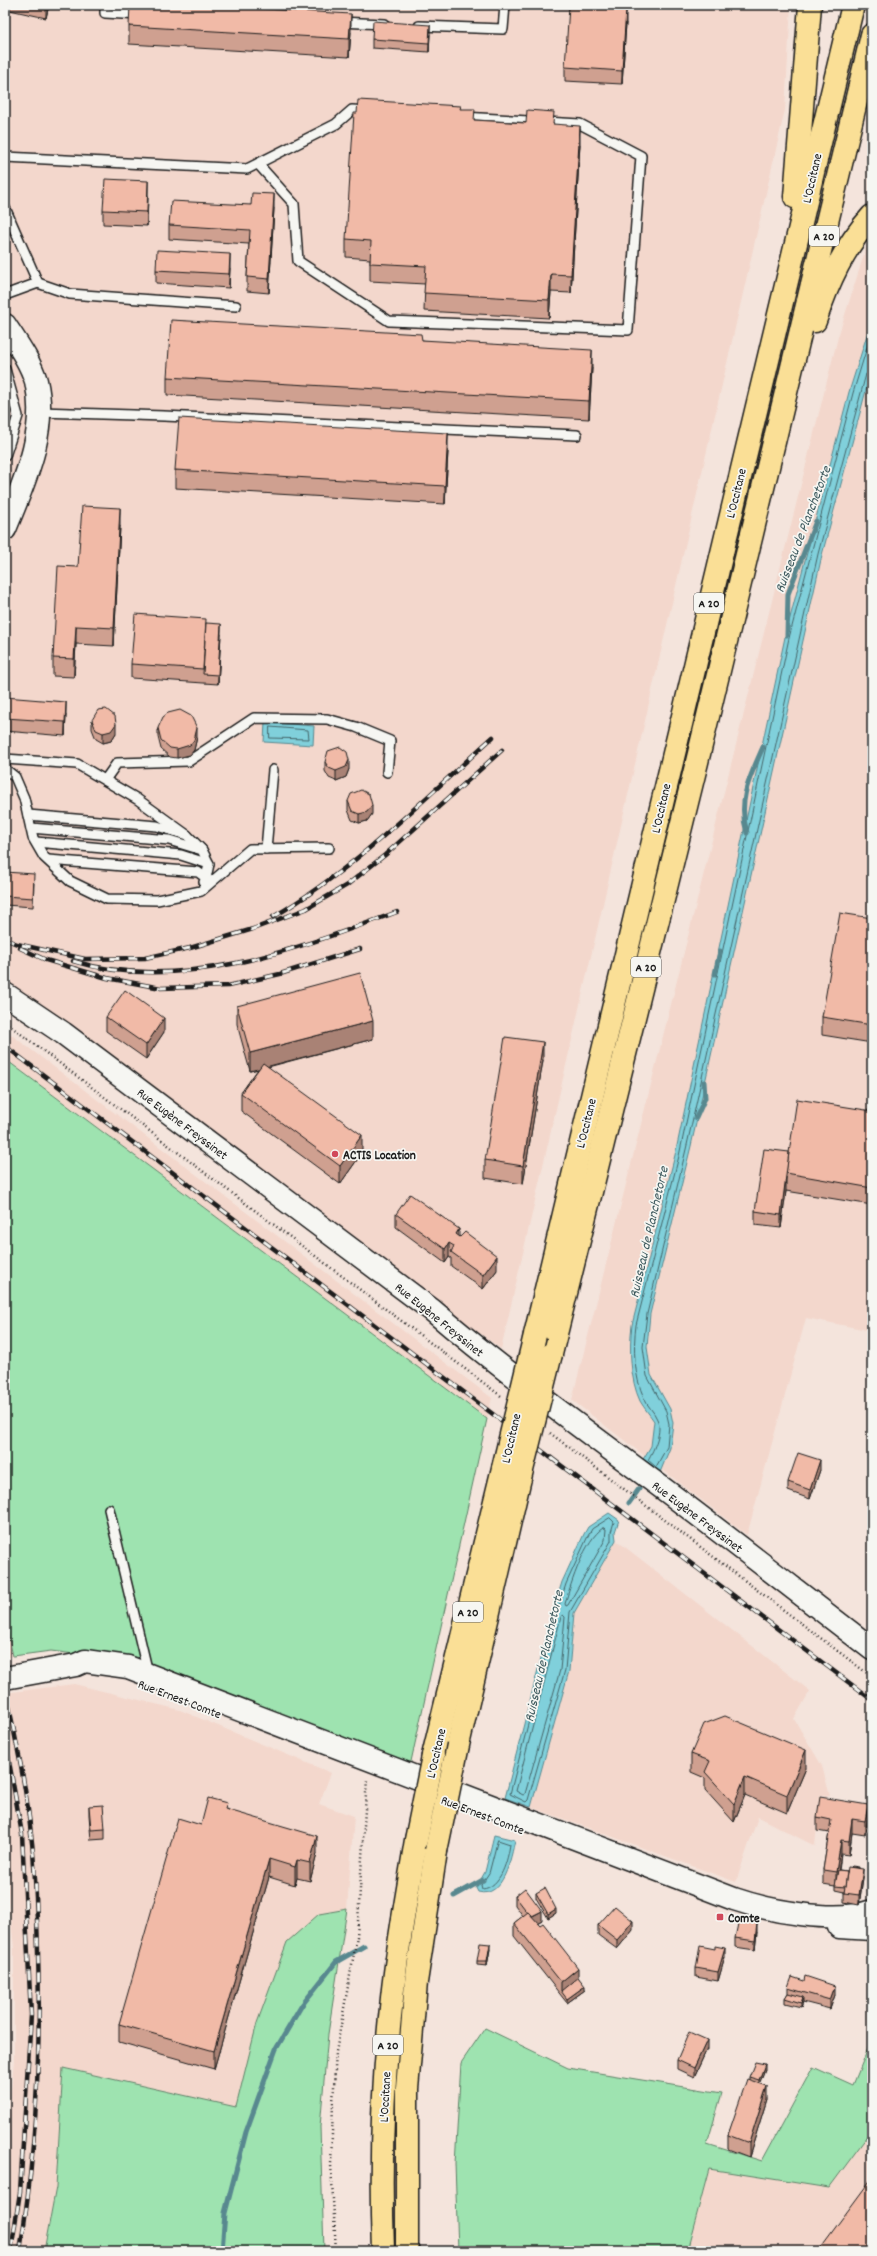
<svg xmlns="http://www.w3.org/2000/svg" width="877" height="2256" font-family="Dekko,sans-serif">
<rect width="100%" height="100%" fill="#f4e4dc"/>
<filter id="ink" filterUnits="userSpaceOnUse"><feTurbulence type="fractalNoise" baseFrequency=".025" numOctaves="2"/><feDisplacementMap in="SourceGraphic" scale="8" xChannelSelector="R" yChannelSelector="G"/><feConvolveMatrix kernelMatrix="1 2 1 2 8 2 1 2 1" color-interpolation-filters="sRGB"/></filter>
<g filter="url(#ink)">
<g fill="#f3d7cc">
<path d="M5 5H791L785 110 501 1349 5 982Z"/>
<path d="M872 229V1331L806 1318 747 1535 572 1400 838 337Z"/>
<path d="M5 1030 492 1398 487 1419 5 1059Z"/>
<path d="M616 1540 810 1691 794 1719 822 1766 830 1796H820L815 1846 758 1817 736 1882 531 1807 569 1671 574 1613Z"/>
<path d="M5 1621 13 1656 5 1658Z"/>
<path d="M74 1684 180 1710 331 1773 319 1804 354 1816 347 1909 319 1914 287 1942 257 2023 236 2107 63 2068 56 2187 44 2251H5V2153L14 2061V1948L5 1865V1693Z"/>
<path d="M872 2130V2251H687L709 2169 829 2188Z"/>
</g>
<g fill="#9ee3b0" stroke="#5d8066">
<path d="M5 1059 487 1419 410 1766 138 1662 51 1651 13 1656 5 1621Z"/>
<path d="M347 1909 328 2034 320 2127 324 2251H44L56 2187 63 2068 236 2107 257 2023 287 1942 319 1914Z"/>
<path d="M485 2028 568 2068 722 2093 707 2144 762 2161 813 2067 853 2085 872 2039V2130L829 2188 709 2169 687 2251H458L455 2163 461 2063Z"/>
</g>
<g fill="#80d0db" stroke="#58888f">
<path d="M872 319V368L822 555 691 1146 650 1314 647 1347 651 1375 670 1409 673 1423 670 1448 659 1475 642 1461 651 1446 654 1421C650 1415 644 1408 640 1401 630 1380 629 1347 632 1325L675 1155 785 637 849 392Z"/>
<path d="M265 722 314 726 313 745 264 742Z"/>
<path d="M609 1513 619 1520 615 1532 616 1540 574 1613 569 1671 531 1807 505 1798 553 1611 562 1582 584 1534 588 1527Z"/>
<path d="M494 1835 515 1840C511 1857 504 1899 478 1892L476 1888 485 1872Z"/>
</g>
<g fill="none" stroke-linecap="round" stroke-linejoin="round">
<g stroke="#446468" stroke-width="1">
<path d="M872 331 853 393 789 638 679 1156 636 1325C633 1348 634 1376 644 1398 647 1406 654 1411 657 1419 663 1431 654 1449 648 1460L656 1467 667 1447 669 1424 666 1411 647 1376 643 1347 647 1314 687 1145 818 554 866 374 872 371"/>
<path d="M270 727 308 730 309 739 270 738Z"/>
<path d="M610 1518 614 1522 611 1532V1541L570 1612 565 1670 528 1800 526 1802 510 1794 557 1612 566 1584 588 1536 592 1529Z"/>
<path d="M603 1528 606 1529 605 1540 568 1605 566 1606 565 1604C571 1583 585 1539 603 1528Z"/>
<path d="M563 1615 565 1617 560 1670 525 1794 523 1795 516 1791 561 1617Z"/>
<path d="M498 1840 510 1844C508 1859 501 1888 482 1889L481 1885 489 1873Z"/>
</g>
<g stroke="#58888f" stroke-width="5">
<path d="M787 635 788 594 816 521"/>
<path d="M747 833C737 800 750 777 763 747"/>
<path d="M715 974 720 951"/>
<path d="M696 1118 705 1098 704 1082"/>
<path d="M629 1503 639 1489"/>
<path d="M454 1896 483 1880"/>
<path d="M222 2251 225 2213 246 2132 276 2049 302 2005 336 1962 364 1946"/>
</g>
<g stroke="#1c1c1c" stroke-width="12">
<g id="service">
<path d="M105 5V13L140 15"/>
<path d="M339 22 384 24"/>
<path d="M419 26 503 29 505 5"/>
<path d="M5 157 247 169 336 124 352 110 369 111"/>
<path d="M258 164 294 204 298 261 389 321 628 330 641 156 580 124 463 117"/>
<path d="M5 208 38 283 5 295"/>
<path d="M38 283 70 294 236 306"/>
<path d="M5 369 18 416 5 456"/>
<path d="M40 412 164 416 577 435"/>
<path d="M5 759 77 764 137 799 187 835"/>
<path d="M5 769 15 777 24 798 33 838 44 857 70 881 107 899 157 900 201 891 250 849 329 848"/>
<path d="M105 780 117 763 189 761 254 718 327 719 356 727 390 741 387 772"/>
<path d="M28 815 157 826 187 835 201 849"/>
<path d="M31 828 169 840 202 850 209 864"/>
<path d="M36 842 181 855 209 864 206 878"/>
<path d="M266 849 273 770"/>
<path d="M48 860 198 872 206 878 204 882"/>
<path d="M109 1509 148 1673"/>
</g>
</g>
<g stroke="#1c1c1c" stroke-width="25">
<g id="tertiary">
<path d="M5 325C16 342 30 361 36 381 48 432 24 482 5 529"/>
<path d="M5 994 63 1033 432 1310C508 1375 589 1433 669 1493 737 1544 804 1597 872 1649"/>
<path d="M5 1678 76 1665 85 1661 128 1667 734 1899C769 1911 837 1924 872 1911"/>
<path d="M839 1927 872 1929"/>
</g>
</g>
<g stroke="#1c1c1c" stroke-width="25">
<g id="motorway">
<path d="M795 197 810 5"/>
<path d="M815 321C828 282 844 247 872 216"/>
<path d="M535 1335 853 5"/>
<path d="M551 1354 697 762 872 35"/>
<path d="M458 1745 520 1478"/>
<path d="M433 1756 503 1468"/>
<path d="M383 2251C380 2170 382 2089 391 2008 396 1952 407 1896 416 1840"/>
<path d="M407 2251V2089L416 1982 436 1851"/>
</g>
</g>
<g stroke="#1c1c1c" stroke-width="2.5" stroke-dasharray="1 3" stroke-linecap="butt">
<path d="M5 1022 501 1396"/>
<path d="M550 1433 872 1677"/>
<path d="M336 2251 331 2165 333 2103 336 2052 357 1937 367 1778"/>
</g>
<use href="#service" stroke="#f6f6f2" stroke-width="9"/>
<use href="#tertiary" stroke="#f6f6f2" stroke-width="22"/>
<use href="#motorway" stroke="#fadf96" stroke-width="22"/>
<g stroke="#1c1c1c" stroke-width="4.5">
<g id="rail">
<path d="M273 917C355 869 423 800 493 737"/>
<path d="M5 939 17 944 85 959 145 958 190 948 253 929 306 909 347 885 385 855 502 750"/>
<path d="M20 948 46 960 107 978 161 988 228 986 280 974 360 949"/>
<path d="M73 961C180 994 297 949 397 912"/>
<path d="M5 1046 872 1700"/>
<path d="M5 1688C15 1736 26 1785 31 1834 36 1873 37 1913 38 1952 41 2053 36 2152 20 2251"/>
<path d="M5 1739 22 1834 31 2015 20 2192 11 2251"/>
</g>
</g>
<use href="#rail" stroke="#f6f6f2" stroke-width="3" stroke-dasharray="9" stroke-linecap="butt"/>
<g stroke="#1c1c1c" stroke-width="25" stroke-linecap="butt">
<g id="motorway-bridge">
<path d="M503 1468 535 1335"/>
<path d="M520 1478 551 1354"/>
<path d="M416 1840 433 1756"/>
<path d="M436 1851 458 1745"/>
</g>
</g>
<use href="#motorway-bridge" stroke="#fadf96" stroke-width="22"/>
</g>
<g fill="#cfa090" stroke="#1c1c1c">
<path d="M5 5H49L46 18 5 9Z"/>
<path d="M604 8 626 23 622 84 565 81V67Z"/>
<path d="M129 26 351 32 349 57 129 44Z"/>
<path d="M430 34 429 52 372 48V39Z"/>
<path d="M461 109 475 120 554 124 580 144 571 293 551 292 549 318 424 311 425 284 370 281V259L346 257V239Z"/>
<path d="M148 195 147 226 103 224V210Z"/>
<path d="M251 205 274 208 269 293 247 291V277L249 244 169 239V225Z"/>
<path d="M230 268 229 288 156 283V270Z"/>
<path d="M422 340 592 368 589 419 167 395V377Z"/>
<path d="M448 451 445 504 175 488V470Z"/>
<path d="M120 526 114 646 76 644 74 677 53 676V658Z"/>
<path d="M206 623 221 634 218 684 131 678V664Z"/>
<path d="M5 697 66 715 65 736 5 731Z"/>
<path d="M92 720 116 733 111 741 103 743 96 739 92 729Z"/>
<path d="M158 728 197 737 194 750 190 755 177 758 170 757 161 749 158 737Z"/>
<path d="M325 762 349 769 346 777 336 781 329 778 325 771Z"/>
<path d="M348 801 372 814 367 821 359 823 352 820 348 810Z"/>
<path d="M5 872 34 883 33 907 5 905Z"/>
<path d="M872 918V1043L822 1035V1017Z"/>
<path d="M237 1006 373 1039 268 1067 362 1153 340 1184 241 1111V1093L258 1069 250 1071 237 1024Z"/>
<path d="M106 1017 164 1032 146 1059 106 1031Z"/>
<path d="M543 1060 523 1184 485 1178V1160Z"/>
<path d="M872 1111V1205L786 1191 781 1228 755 1225V1211L789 1152Z"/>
<path d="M396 1214 459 1236 497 1270 483 1289 451 1266V1258L449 1257 445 1263 396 1227Z"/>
<path d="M820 1470 810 1499 788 1491V1482Z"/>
<path d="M691 1754 806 1768 787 1813 745 1795 734 1822 705 1790V1778L691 1772Z"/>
<path d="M89 1806 105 1829V1839L91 1840 89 1815Z"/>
<path d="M227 1809 317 1854 310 1881 297 1878 295 1885 269 1877 214 2069 119 2042V2024L201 1825Z"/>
<path d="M817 1817 868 1819 865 1835 852 1833 849 1855 841 1854 839 1870 847 1871 859 1868 863 1878 859 1905 844 1902V1892L835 1890V1886L823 1884V1870L829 1833 817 1831Z"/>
<path d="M536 1893 556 1913 548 1918 536 1898Z"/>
<path d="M515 1896 542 1920 537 1923 578 1977 585 1990 567 2003 514 1936V1923L523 1916 515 1905Z"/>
<path d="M598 1925 633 1930 617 1949 598 1935Z"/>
<path d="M757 1932 755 1950 735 1947V1938Z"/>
<path d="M490 1949 487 1966 477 1965V1961Z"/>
<path d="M725 1957 718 1981 696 1977V1968Z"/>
<path d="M788 1988 835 1995 830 2009 803 2002 801 2007 785 2003V1998L788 1993Z"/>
<path d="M707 2049 694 2077 677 2069V2060Z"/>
<path d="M765 2069 759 2083 767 2099 749 2157 728 2149V2135L749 2080V2077Z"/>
</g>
<g fill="#a98275" stroke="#1c1c1c">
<path d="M46 5H49L46 18Z"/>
<path d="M626 9V23L622 84V71Z"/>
<path d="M351 14V32L349 57V39Z"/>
<path d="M430 25V34L429 52V43Z"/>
<path d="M580 126V144L571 293V275Z"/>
<path d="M148 181V195L147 226V212Z"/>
<path d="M274 194V208L269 293V279Z"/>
<path d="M230 254V268L229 288V274Z"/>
<path d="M551 274V292L549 318V300Z"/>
<path d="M592 350V368L589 419V401Z"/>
<path d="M448 433V451L445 504V486Z"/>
<path d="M120 508V526L114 646V628Z"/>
<path d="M221 624V634L218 684V675Z"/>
<path d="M76 626V644L74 677V659Z"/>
<path d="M66 702V715L65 736V722Z"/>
<path d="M116 724V733L111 741 103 743V733Z"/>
<path d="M197 728V737L194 750 190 755 177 758V749Z"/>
<path d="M349 760V769L346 777 336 781V771Z"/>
<path d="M372 805V814L367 821 359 823V814Z"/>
<path d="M164 1018V1032L146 1059V1045Z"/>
<path d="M373 1021V1039L250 1071V1053Z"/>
<path d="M543 1042V1060L523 1184V1166Z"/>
<path d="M362 1135V1153L340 1184V1166Z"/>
<path d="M786 1177V1191L781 1228V1215Z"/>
<path d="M459 1229V1243L456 1234Z"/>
<path d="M449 1243V1257L445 1263V1249Z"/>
<path d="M497 1256V1270L483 1289V1275Z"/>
<path d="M820 1460V1470L810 1499V1490Z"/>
<path d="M806 1750V1768L787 1813V1795Z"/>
<path d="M745 1777V1795L734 1822V1804Z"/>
<path d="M868 1805V1819L865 1835V1821Z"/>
<path d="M852 1819V1833L849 1855V1841Z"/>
<path d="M317 1836V1854L310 1881V1863Z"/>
<path d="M841 1840V1854L836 1886V1872Z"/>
<path d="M269 1859V1877L214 2069V2051Z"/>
<path d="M297 1860V1878L295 1885V1867Z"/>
<path d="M863 1869V1878L859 1905V1895Z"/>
<path d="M556 1909V1913L548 1918V1914Z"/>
<path d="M542 1911V1920L531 1926V1917Z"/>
<path d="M633 1921V1930L617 1949V1940Z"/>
<path d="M757 1923V1932L755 1950V1941Z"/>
<path d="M490 1944V1949L487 1966V1961Z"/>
<path d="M725 1948V1957L718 1981V1972Z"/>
<path d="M578 1968V1982L561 1991V1982Z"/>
<path d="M585 1986V1990L567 2003V1999Z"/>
<path d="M835 1986V1995L830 2009V2000Z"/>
<path d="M803 1997V2002L801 2007V2003Z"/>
<path d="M707 2040V2049L694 2077V2068Z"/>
<path d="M765 2064V2069L759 2085V2080Z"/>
<path d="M767 2086V2099L749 2157V2143Z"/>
</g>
<g fill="#f1baa7" stroke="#1c1c1c">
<path d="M130 5H196L351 14 349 39 129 26Z"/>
<path d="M569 5H604V8L569 6Z"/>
<path d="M569 6 626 9 622 71 565 67Z"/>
<path d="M373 21 430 25 429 43 372 39Z"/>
<path d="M358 100 461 106 460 109H475L474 120 526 123 527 110 554 112 553 124 580 126 571 275 551 274 549 300 424 293 426 266 370 263 371 241 346 239 354 113H357Z"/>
<path d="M105 179 148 181 147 212 103 210Z"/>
<path d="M252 193 274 194 269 279 247 277 250 230 169 225 171 201 251 205Z"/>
<path d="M157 250 230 254 229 274 156 270Z"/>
<path d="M171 320 421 334 422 340 592 350 589 401 167 377Z"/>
<path d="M179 418 448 433 445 486 175 470Z"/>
<path d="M82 506 120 508 114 628 76 626 74 659 53 658 58 566 78 567Z"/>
<path d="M135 614 206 619 203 669 131 664Z"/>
<path d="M206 623 221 624 218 675 203 674Z"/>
<path d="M5 697 66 702 65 722 5 718Z"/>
<path d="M106 709 115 716 116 724 111 731 103 733 96 730 92 720 98 710Z"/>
<path d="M180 710 191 716 197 728 194 740 190 745 177 749 170 748 161 740 158 728 163 717 168 713Z"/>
<path d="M340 747 347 752 349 760 346 767 336 771 329 768 325 762 328 751Z"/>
<path d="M361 790 369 794 372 805 367 812 359 814 352 811 348 801 351 794Z"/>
<path d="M5 872 34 874 33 898 5 896Z"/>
<path d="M840 913 872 918V1025L822 1017Z"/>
<path d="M360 973 373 1021 250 1053 237 1006Z"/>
<path d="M125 990 164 1018 146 1045 106 1017Z"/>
<path d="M505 1037 543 1042 523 1166 485 1160Z"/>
<path d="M263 1063 362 1135 340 1166 241 1093Z"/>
<path d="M797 1099 872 1111V1188L786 1173Z"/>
<path d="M764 1149 789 1152 781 1215 755 1211Z"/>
<path d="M410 1194 459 1229 456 1234 460 1237 465 1232 497 1256 483 1275 451 1252 454 1246 449 1243 445 1249 396 1214Z"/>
<path d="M798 1453 820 1460 810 1490 788 1482Z"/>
<path d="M725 1716 806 1750 787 1795 745 1777 734 1804 705 1772 710 1761 691 1754 704 1724Z"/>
<path d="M820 1797 868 1805 865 1821 852 1819 849 1841 841 1840 836 1872 823 1870 831 1820 817 1817Z"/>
<path d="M208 1798 227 1803 225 1809 317 1836 310 1863 297 1860 295 1867 269 1859 214 2051 119 2024 178 1818 201 1825Z"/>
<path d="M103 1805 105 1829 91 1830 89 1806Z"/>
<path d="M852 1866 859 1867V1868L851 1867Z"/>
<path d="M848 1867 863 1869 859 1895 844 1893Z"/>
<path d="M838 1870 847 1871 845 1887 835 1886Z"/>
<path d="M525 1888 542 1911 532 1916 528 1912V1913L515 1896Z"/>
<path d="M545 1888 556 1909 548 1914 536 1893Z"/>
<path d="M615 1906 633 1921 617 1940 598 1925Z"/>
<path d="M528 1912 540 1925 543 1923 578 1968 561 1982 514 1923Z"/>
<path d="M739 1919 757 1923 755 1941 735 1938Z"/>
<path d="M480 1943 490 1944 487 1961H477Z"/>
<path d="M700 1946 715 1949V1946L725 1948 718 1972 696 1968Z"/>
<path d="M805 1976 835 1986 830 2000 788 1988 792 1977 804 1981Z"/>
<path d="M578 1977 585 1986 567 1999 561 1991Z"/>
<path d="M788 1993 803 1997 801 2003 785 1998Z"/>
<path d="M689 2032 707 2040 694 2068 677 2060Z"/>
<path d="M755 2062 765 2064 759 2080 749 2077Z"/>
<path d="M747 2079 767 2086 749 2143 728 2135Z"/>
<path d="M872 2178V2251H818Z"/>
</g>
</g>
<g fill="#d1495b" stroke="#f6f6f2" stroke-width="1.5">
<circle cx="335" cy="1154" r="4"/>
<rect x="716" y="1913" width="8" height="8" rx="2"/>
</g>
<g text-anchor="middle" stroke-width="3.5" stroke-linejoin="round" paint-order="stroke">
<g fill="#f6f6f2" stroke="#5d5d5c" stroke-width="1">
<rect x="809" y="226" width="30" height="20" rx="3"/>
<rect x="694" y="593" width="30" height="20" rx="3"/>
<rect x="631" y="957" width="30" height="20" rx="3"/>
<rect x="453" y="1602" width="30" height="20" rx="3"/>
<rect x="373" y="2035" width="30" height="20" rx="3"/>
</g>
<g font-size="12" font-weight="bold" fill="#1c1c1c">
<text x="824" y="240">A 20</text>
<text x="709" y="607">A 20</text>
<text x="646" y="971">A 20</text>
<text x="468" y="1616">A 20</text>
<text x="388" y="2049">A 20</text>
</g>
<g font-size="13" fill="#1c1c1c" stroke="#f6f6f2">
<text transform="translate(811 178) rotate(-77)" y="5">L'Occitane</text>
<text transform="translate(735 493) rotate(-76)" y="5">L'Occitane</text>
<text transform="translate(660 808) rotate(-77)" y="5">L'Occitane</text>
<text transform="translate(183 1123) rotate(37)" y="5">Rue Eugène Freyssinet</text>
<text transform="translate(585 1123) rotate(-76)" y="5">L'Occitane</text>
<text transform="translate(440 1319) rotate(39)" y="5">Rue Eugène Freyssinet</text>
<text transform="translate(510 1438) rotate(-77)" y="5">L'Occitane</text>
<text transform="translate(698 1516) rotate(37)" y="5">Rue Eugène Freyssinet</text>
<text transform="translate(180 1698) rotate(21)" y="5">Rue Ernest Comte</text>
<text transform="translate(435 1753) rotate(-77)" y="5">L'Occitane</text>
<text transform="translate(483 1814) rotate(21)" y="5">Rue Ernest Comte</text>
<text transform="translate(384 2097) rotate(-87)" y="5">L'Occitane</text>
</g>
<g font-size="13" font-weight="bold" fill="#1c1c1c" stroke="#f6f6f2" text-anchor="start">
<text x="343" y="1159">ACTIS Location</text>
<text x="728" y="1922">Comte</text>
</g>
<g font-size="14" font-style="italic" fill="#3f5b5f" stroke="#f6f6f2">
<text transform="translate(802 529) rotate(-69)" y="5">Ruisseau de Planchetorte</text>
<text transform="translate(648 1232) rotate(-77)" y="5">Ruisseau de Planchetorte</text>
<text transform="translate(543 1656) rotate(-77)" y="5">Ruisseau de Planchetorte</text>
</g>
</g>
<rect width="877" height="2256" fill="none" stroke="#f6f6f2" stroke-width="20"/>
<rect x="10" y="10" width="857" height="2236" fill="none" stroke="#1c1c1c" stroke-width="1.5" filter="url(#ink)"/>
</svg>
